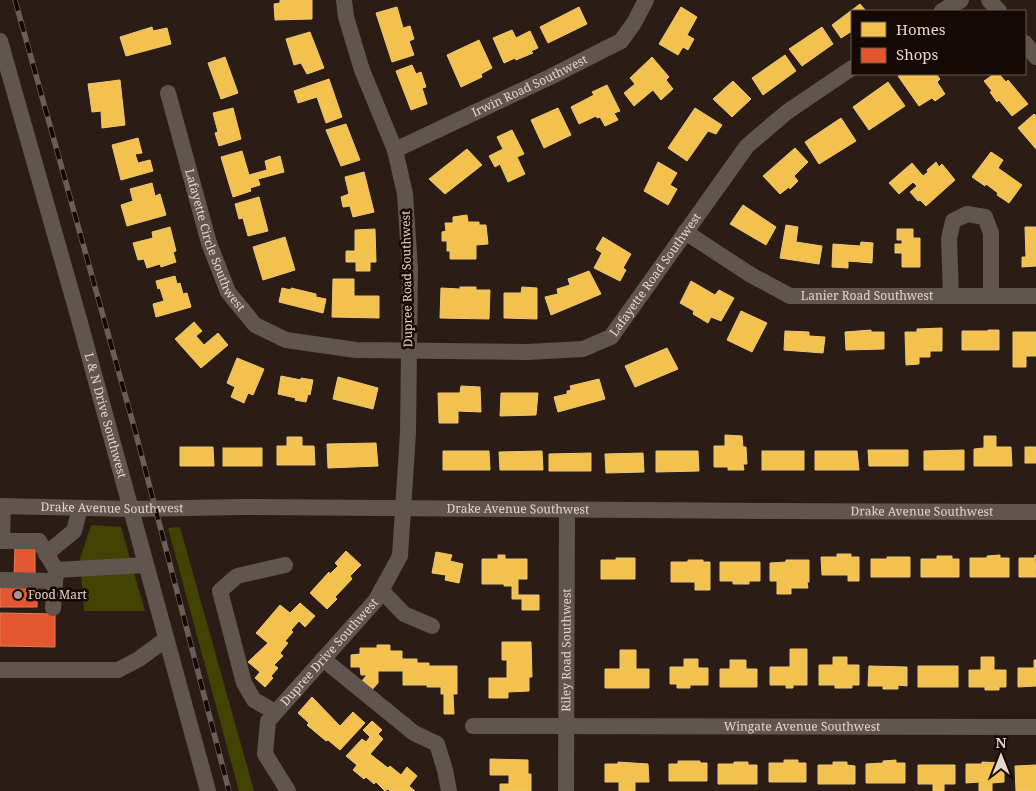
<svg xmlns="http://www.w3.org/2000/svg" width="1036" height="791" font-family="'Noto Serif',serif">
<rect width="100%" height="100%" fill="#2b1d15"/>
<g fill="#424303">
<path d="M91 525 121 527 145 611H84L80 559Z"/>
<path d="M180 527 254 791H239L168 528Z"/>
</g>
<g fill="#f2c14e" stroke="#eec774">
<path d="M280 0H312V19L275 20 274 4 280 3Z"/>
<path d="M860 4 866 11H852V31L841 38 832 25Z"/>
<path d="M397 7 403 28 410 26 414 39 409 41 414 55 392 62 376 13Z"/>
<path d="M579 7 587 24 548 43 540 27Z"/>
<path d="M681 7 697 17 687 35 694 39 688 50 683 47 678 55 659 44Z"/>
<path d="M152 27 153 31 167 28 171 44 126 56 120 37Z"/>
<path d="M822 27 833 44 802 66 789 49Z"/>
<path d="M512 30 516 38 530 31 538 48 531 51 533 53 516 60 515 58 504 63 493 38Z"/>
<path d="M310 32 324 68 307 74 301 63 294 65 286 39Z"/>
<path d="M479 40 492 68 481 74 482 77 461 87 447 55Z"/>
<path d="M785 55 796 71 763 95 752 78Z"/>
<path d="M225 57 238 93 221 99 208 63Z"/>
<path d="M652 57 669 77 666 80 673 89 661 100 653 90 634 106 624 93 635 84 630 78Z"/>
<path d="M412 65 416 74 421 72 426 87 422 88 427 104 411 110 396 71Z"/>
<path d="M901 74H936L940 79 937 82 945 94 935 101 932 98 919 106 898 76Z"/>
<path d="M994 74H999L1006 82 1008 80 1028 104 1012 116 999 100 997 102 990 92 992 91 984 81Z"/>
<path d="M329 79 342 117 326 123 317 97 298 103 294 91Z"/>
<path d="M120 80 125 125 102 128 101 111 92 112 88 84Z"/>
<path d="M733 81 751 99 732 117 713 99Z"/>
<path d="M888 82 905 106 869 130 853 107Z"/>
<path d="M607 85 620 111 614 113 618 120 605 126 600 117 597 118 596 116 579 124 571 107 594 95 592 92Z"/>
<path d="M233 108 241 139 219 146 215 133 218 132 213 113Z"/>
<path d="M558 108 571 135 544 148 531 120Z"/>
<path d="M695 108 722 125 716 134 708 131 687 161 668 148Z"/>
<path d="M1034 114 1036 116V149L1018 128Z"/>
<path d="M841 118 856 141 819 164 805 142Z"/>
<path d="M346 124 360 160 341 166 326 130Z"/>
<path d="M512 130 524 154 517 157 525 174 508 182 500 164 495 167 489 156 503 149 497 137Z"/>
<path d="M138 138 142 153 135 154 138 163 150 160 153 171 121 180 112 145Z"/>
<path d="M795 148 808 162 794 176 798 181 790 189 789 187 780 194 763 176Z"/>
<path d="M467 149 482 165 445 194 429 179Z"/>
<path d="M242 151 249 175 267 170 265 161 280 156 284 172 258 179 260 185 250 188 251 191 233 197 221 157Z"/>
<path d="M991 152 1003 160 998 168 1022 185 1009 203 997 195 998 193 986 184 985 186 972 177Z"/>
<path d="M658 162 677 173 670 185 677 189 668 205 644 191Z"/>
<path d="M936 162 939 167 942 164 955 180 926 206 920 200 918 201 910 192 917 186 913 182 899 194 889 183 912 163 923 176 928 172 927 170Z"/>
<path d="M364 172 374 212 353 217 350 206 343 207 341 197 349 194 345 177Z"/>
<path d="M152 183 155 196 160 194 166 215 127 226 121 205 133 201 130 189Z"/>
<path d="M259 197 268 231 248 236 243 218 239 219 235 204Z"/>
<path d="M743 205 776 227 766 245 730 224Z"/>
<path d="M467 215 468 222H479V225H486L488 244 476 245V259H450V251H447V241H442V232L446 231 445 223H453V217Z"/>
<path d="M786 225 798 227 796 242 822 246 819 264 780 258Z"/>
<path d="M170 227 176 251 173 252 176 262 161 267 160 264 147 268 144 259 138 260 133 243 153 238 152 232Z"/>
<path d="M1025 227H1036V266L1022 267V257H1026Z"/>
<path d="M375 229 376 262H370V271H356V262H346V251H355V230Z"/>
<path d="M897 229H913V238H920V267H902V253H895V244H902V240H897Z"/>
<path d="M285 237 295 270 263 280 253 247Z"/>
<path d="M603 237 631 254 623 268 626 270 620 281 594 268 602 253 596 249Z"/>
<path d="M861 242 873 243 872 263 848 261V268L832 267 833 244 860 246Z"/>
<path d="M589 271 601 294 551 315 545 297 558 294 557 289 570 285 568 279Z"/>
<path d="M175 276 177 284 180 283 183 294 187 293 191 307 156 317 153 304 164 301 160 288 158 289 156 281Z"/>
<path d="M333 279H354V296H379V318L332 317Z"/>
<path d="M691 281 715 295 719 290 734 298 721 321 711 317 708 323 693 314 694 311 680 303Z"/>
<path d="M460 287H476V290H490L489 319 440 318 441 288 460 289Z"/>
<path d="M522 287 537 288V319L504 318V293H521Z"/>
<path d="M282 288 291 290V288L316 294V297L326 299 323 313 279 302Z"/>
<path d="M741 311 767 323 752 352 727 340Z"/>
<path d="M194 322 202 331 196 336 204 345 218 333 228 345 201 368 175 339Z"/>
<path d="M942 328V351H930V357H919V364L906 365 905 332H917V329Z"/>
<path d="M871 330V332H884V349L846 350 845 332Z"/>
<path d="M988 330H999V350H962V331H988Z"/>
<path d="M785 331 809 332V336L825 337 823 353 784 350Z"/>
<path d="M1013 332H1036V356H1026V367H1013Z"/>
<path d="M667 348 678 369 635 387 625 366Z"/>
<path d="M237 358 264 369 253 395 248 393 244 403 231 397 235 387 227 383Z"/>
<path d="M281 376 301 380V378L313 380 310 395 308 394 306 402 295 400 296 398 278 394Z"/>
<path d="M338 377 378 388 373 409 333 399Z"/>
<path d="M599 379 605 399 558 412 554 397 567 394V391L571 390 570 386Z"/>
<path d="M461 386 480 387 481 412 458 411V423H439L438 393H460Z"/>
<path d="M501 393H538L536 415 500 416Z"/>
<path d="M725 435 742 436 743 447H746L747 464H743L744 470H728V467H714V446H725Z"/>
<path d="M984 436H996V447H1011L1012 466H974V449L984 448Z"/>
<path d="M287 437H302V446H314L315 465H277V446H287Z"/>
<path d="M376 443 378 466 328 468 327 444Z"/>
<path d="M180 447H213L214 466H180Z"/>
<rect x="1025" y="447" width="11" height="16"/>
<rect x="223" y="448" width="39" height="18"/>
<path d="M868 450H908V466H869Z"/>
<path d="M964 450V470H924V451Z"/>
<path d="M443 451H489L490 470H443Z"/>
<path d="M542 451 543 470H500L499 452Z"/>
<path d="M656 451H698L699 471 656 472Z"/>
<rect x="762" y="451" width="42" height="19"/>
<path d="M815 451H857L859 470H815Z"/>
<path d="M591 453V471H549V454Z"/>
<path d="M643 453 644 472 606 473 605 454Z"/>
<path d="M346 551 361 565 350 576 352 579 335 597 337 599 327 609 310 593 329 572 330 574 338 566 335 563Z"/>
<path d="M436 552 452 555 450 561 463 564 459 583 445 580 446 575 432 573Z"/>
<path d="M837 554H851V557H859V581H848V575H822L821 557H837Z"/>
<path d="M498 555H505V559H527V579H518V595H539V610H522V599H512V586H504V584H482V559H498Z"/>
<path d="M1000 555V558H1009V577H970V558H987V556Z"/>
<path d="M1035 555 1036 577H1019V558H1035Z"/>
<path d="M937 556H952V559H959V577H921V559H937Z"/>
<path d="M887 557H910V577H871V559H887Z"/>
<path d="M616 558H635V579H601V560H616Z"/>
<path d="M688 560H703V562H710V590H695V582H671V562H688Z"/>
<path d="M786 560H809V582H807L808 588H791V594H777V581H770V563L786 562Z"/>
<path d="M720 562H760V581H749V584H733V581H720Z"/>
<path d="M300 603 315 616 305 627 299 621 291 630 293 632 285 641 288 643 280 653 283 656 274 665 278 668 271 676 273 678 265 687 255 678 260 672 248 662 268 643 256 633 280 605 290 613Z"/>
<path d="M502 642H531L532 677H529V691L508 692V698H489V678H507V660H502Z"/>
<path d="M377 645H390V651H402V659H417V663H429V666H457V694H453L454 714H444V694H441V687H427V685H403V671H378V683L370 692 360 683 367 675H361L360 667H351V655L360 654V648H377Z"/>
<path d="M790 649H807V685H793V688H786V685H770V667H790Z"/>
<path d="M620 650H636V669H649V688H605V669H620Z"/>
<path d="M833 657H847V665H859V685H852V688H835V685H819V665H833Z"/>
<path d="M981 657H994V670H1006V687H999V690H985V687H969V670H981Z"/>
<path d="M684 659H698V668H708V685H690V688H677V684H670V667H684Z"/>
<path d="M730 660H746V669H757V687H720V669H730Z"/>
<path d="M1034 660H1036V686L1018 687V668H1034Z"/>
<path d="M869 666 907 667V686L898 685V689H883V686H868Z"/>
<rect x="918" y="666" width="40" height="21"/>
<path d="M312 697 340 726 353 712 365 723 340 750 328 740 326 741 307 725 309 723 298 713Z"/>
<path d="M372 721 382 730 378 734 383 739 370 754 388 768 390 766 401 775 407 767 417 776 409 786 415 791H390L388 789 385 791 376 782 374 784 366 777 364 779 353 770 357 765 346 756 362 739 366 742 370 737 363 730Z"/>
<path d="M490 759 528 760V774H531V791H500V784H509V775H490Z"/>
<path d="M784 760H798V763H806V782H769V763H784Z"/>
<path d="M896 760V763H905V783H866V764L883 763V761Z"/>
<path d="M678 761H700V763H707V781H669V764H678Z"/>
<path d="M618 762 648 764 649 782H635V791H619V782H605V764H618Z"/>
<path d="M734 762H748V765H757V784H718V764H734Z"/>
<path d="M833 762H847V765L855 766V784H818V765H833Z"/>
<path d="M982 762 1004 763V782L992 783V791H979V782L966 783V764H982Z"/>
<path d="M918 765H955V784H944V791H933V784H918Z"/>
<path d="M1036 765V791H1016L1015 766Z"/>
</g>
<g fill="#e4572e" stroke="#e57d5d">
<path d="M15 546 35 547V578L14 577Z"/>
<rect x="0" y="584" width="37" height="23"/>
<path d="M0 613 55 614V647L0 646Z"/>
</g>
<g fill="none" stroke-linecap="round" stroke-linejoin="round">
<g stroke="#61554f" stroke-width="16">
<path d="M989 0 999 11"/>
<path d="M942 11 961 0"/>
<path id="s1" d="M0 41 79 319 208 791"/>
<path d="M1025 43 1036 57"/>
<path id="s2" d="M168 93 209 243 228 292 255 325 286 340 356 350 527 352 583 349 611 337 747 146 787 112 852 68"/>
<path id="s3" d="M395 150 550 77 621 41 634 23 646 0"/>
<path id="s4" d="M685 232 751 275 790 296H1036"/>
<path d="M951 296 949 239 953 221 967 214 985 217 991 233V296"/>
<path id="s5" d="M0 506 131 509 242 507 777 511 1036 512"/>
<path d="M0 541H39L56 570"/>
<path d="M2 541 3 506"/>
<path d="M46 554 74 531 80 508"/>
<path d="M0 580 55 581"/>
<path d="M381 590 404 614 432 626"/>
<path d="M53 608 56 570 146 565"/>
<path d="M323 659 414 733 437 744 445 770 449 791"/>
<path d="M0 670H118L139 659 166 639"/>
<path d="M275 712 254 700 244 683 220 591 237 576 285 565"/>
<path id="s6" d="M473 726 1036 727"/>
<path id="s7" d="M288 791 265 754 268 721 376 600 400 556 408 433 410 269 405 194 395 150 362 70 346 17 344 0"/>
<path id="s8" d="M566 791 567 510"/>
</g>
<g stroke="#695e58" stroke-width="5.5">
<path id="rail" d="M15 0 136 434 229 791"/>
</g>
<use href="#rail" stroke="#140904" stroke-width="4" stroke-dasharray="11" stroke-linecap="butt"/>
</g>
<circle fill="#a5958b" stroke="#140904" stroke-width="2" cx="18" cy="595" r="5"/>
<g text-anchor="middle" stroke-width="5" stroke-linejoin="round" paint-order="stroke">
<g font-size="12" fill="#e6d5cb" stroke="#140904">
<text dy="4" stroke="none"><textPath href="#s3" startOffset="149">Irwin Road Southwest</textPath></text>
<text dy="4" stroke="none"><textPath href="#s2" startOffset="155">Lafayette Circle Southwest</textPath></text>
<text dy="4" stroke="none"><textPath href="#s2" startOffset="690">Lafayette Road Southwest</textPath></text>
<text transform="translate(407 279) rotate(-91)" y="4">Dupree Road Southwest</text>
<text dy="4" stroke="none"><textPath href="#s4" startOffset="200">Lanier Road Southwest</textPath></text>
<text dy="4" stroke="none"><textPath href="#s1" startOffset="389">L &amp; N Drive Southwest</textPath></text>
<text dy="4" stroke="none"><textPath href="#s5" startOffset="112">Drake Avenue Southwest</textPath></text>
<text dy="4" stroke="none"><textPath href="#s5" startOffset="518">Drake Avenue Southwest</textPath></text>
<text dy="4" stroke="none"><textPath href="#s5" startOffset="922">Drake Avenue Southwest</textPath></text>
<text dy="4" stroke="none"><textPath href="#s8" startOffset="141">Riley Road Southwest</textPath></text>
<text dy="4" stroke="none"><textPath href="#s7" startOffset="169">Dupree Drive Southwest</textPath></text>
<text dy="4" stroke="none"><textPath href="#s6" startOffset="329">Wingate Avenue Southwest</textPath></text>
</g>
<g font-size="12" fill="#e6d5cb" stroke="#140904" text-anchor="start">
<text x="28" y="599">Food Mart</text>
</g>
</g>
<rect x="851" y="10" width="175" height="65" fill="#140904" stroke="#685b54"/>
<rect x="861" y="22" width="25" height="15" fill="#f2c14e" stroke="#685b54"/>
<text x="896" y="35" font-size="15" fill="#e6d5cb">Homes</text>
<rect x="861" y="48" width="25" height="15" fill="#e4572e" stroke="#685b54"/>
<text x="896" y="60" font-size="15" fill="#e6d5cb">Shops</text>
<g transform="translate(1001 756)" stroke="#140904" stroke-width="4" paint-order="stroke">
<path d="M0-4L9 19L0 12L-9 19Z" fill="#e6d5cb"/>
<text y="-8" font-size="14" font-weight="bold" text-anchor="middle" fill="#e6d5cb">N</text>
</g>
</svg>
